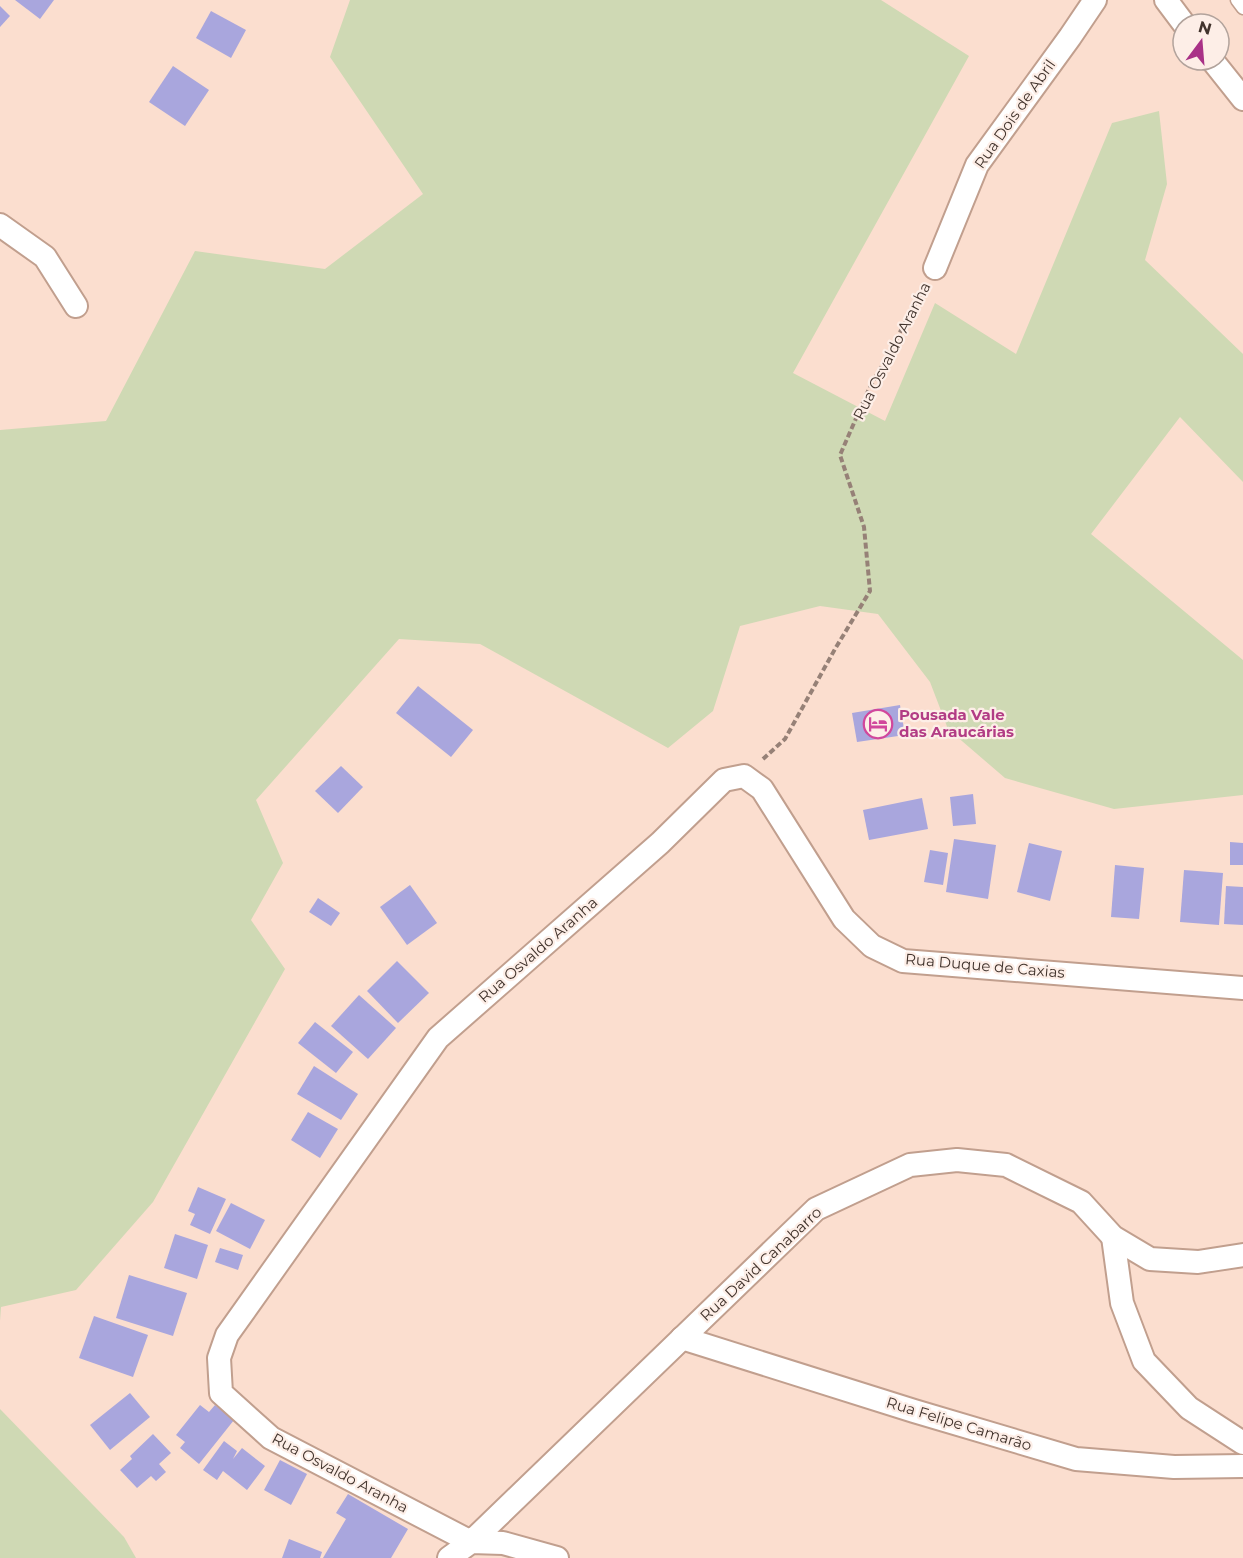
<svg xmlns="http://www.w3.org/2000/svg" width="1243" height="1558" font-family="Montserrat,sans-serif">
<rect width="100%" height="100%" fill="#fbdecf"/>
<g fill="#cfd9b4">
<path d="M350 0H881L969 56 793 373 885 421 935 303 1016 354 1112 123 1159 111 1167 184 1145 260 1243 354V482L1180 417 1091 534 1243 660V795L1114 809 1005 778 948 729 930 682 878 614 820 606 740 626 713 711 668 748 480 644 399 639 256 800 283 863 251 920 285 969 153 1202 76 1290 1 1307 0 1321V430L106 421 195 251 325 269 423 194 330 57Z"/>
<path d="M0 1409 124 1537 136 1558H0Z"/>
</g>
<g fill="#a9a6dd">
<path d="M15 0H54L40 19Z"/>
<path d="M0 6 10 16 0 27Z"/>
<path d="M211 11 246 30 231 58 196 38Z"/>
<path d="M173 66 209 90 185 126 149 102Z"/>
<path d="M418 686 473 730 451 757 396 713Z"/>
<path d="M900 705 905 735 857 742 852 713Z"/>
<path d="M341 766 363 787 338 813 315 791Z"/>
<path d="M973 794 976 824 953 826 950 797Z"/>
<path d="M922 798 928 829 869 840 863 810Z"/>
<path d="M954 839 996 845 988 899 946 892Z"/>
<path d="M1230 842 1243 843V865H1230Z"/>
<path d="M1029 843 1062 851 1050 901 1017 892Z"/>
<path d="M930 850 948 853 943 885 924 882Z"/>
<path d="M1115 865 1144 868 1139 919 1111 917Z"/>
<path d="M1184 870 1223 873 1219 925 1180 922Z"/>
<path d="M410 885 437 923 407 945 380 907Z"/>
<path d="M1226 886 1243 887V925L1224 924Z"/>
<path d="M318 898 340 913 331 926 309 912Z"/>
<path d="M397 961 429 993 398 1023 367 991Z"/>
<path d="M359 995 396 1028 368 1059 331 1026Z"/>
<path d="M315 1022 353 1052 336 1073 298 1043Z"/>
<path d="M314 1066 358 1094 341 1120 297 1094Z"/>
<path d="M308 1112 338 1129 320 1158 291 1140Z"/>
<path d="M198 1187 226 1199 210 1234 190 1225 195 1214 188 1211Z"/>
<path d="M231 1203 265 1220 250 1249 216 1231Z"/>
<path d="M175 1234 208 1245 197 1279 164 1268Z"/>
<path d="M220 1248 243 1255 238 1270 215 1262Z"/>
<path d="M129 1275 187 1293 173 1336 116 1318Z"/>
<path d="M94 1316 148 1335 133 1377 79 1358Z"/>
<path d="M130 1393 150 1417 110 1450 90 1425Z"/>
<path d="M200 1405 209 1412 215 1405 234 1420 199 1464 180 1448 185 1442 176 1435Z"/>
<path d="M153 1434 171 1453 159 1464 166 1472 156 1481 151 1476 137 1488 120 1470 132 1459 130 1456Z"/>
<path d="M224 1441 237 1451 233 1459 242 1448 265 1466 247 1490 223 1471 217 1480 203 1470Z"/>
<path d="M280 1460 307 1474 291 1505 264 1490Z"/>
<path d="M348 1494 408 1529 391 1558H323L346 1519 336 1513Z"/>
<path d="M289 1539 322 1552 320 1558H282Z"/>
</g>
<g fill="none" stroke-linecap="round" stroke-linejoin="round">
<g stroke="#c19f8e" stroke-width="15">
<path id="service" d="M1237 0 1243 8"/>
</g>
<g stroke="#c19f8e" stroke-width="26">
<g id="minor">
<path d="M1166 0 1184 24"/>
<path d="M1212 60 1243 99"/>
<path d="M0 225 45 257 76 306"/>
<path d="M935 268 977 165 1070 37 1095 0"/>
<path d="M1243 988 903 961 872 946 844 919 762 789 744 776 724 780 660 843 438 1038 227 1335 219 1358 221 1393 271 1438 471 1542 816 1209 910 1165 957 1160 1006 1165 1081 1202 1113 1237 1150 1259 1198 1262 1243 1255"/>
<path d="M1113 1237 1122 1303 1144 1361 1189 1408 1243 1443"/>
<path d="M682 1338 914 1411 1076 1459 1174 1467 1243 1466"/>
<path d="M449 1558 471 1542 503 1543 557 1558"/>
</g>
</g>
<path stroke="#968177" stroke-width="4" stroke-dasharray="6 3" stroke-linecap="butt" d="M763 759 785 739 835 649 870 591 864 527 840 455 868 391 923 290"/>
<use href="#service" stroke="#fff" stroke-width="12"/>
<use href="#minor" stroke="#fff" stroke-width="22"/>
</g>
<defs>
<g id="hotel-ring" transform="scale(1.5)"><circle r="9.5" fill="#fdeee7" stroke="#d1479c" stroke-width="1.5"/><path d="M-6-4.5h1.5V1H6V5H4.5V3h-9V5H-6ZM-4 0a1.8 1.8 0 1 1 3.6 0ZM.5 0V-2.5h3Q6-2.5 6 0Z" fill="#d1479c"/></g>
</defs>
<g fill-rule="evenodd">
<use href="#hotel-ring" x="878" y="724"/>
</g>
<g text-anchor="middle" stroke-width="4.5" stroke-linejoin="round" paint-order="stroke">
<g font-size="15" fill="#41332c" stroke="#fdeee7">
<text transform="translate(1015 114) rotate(-55)" y="5">Rua Dois de Abril</text>
<text transform="translate(892 351) rotate(-63)" y="5">Rua Osvaldo Aranha</text>
<text transform="translate(538 950) rotate(-41)" y="5">Rua Osvaldo Aranha</text>
<text transform="translate(985 966) rotate(5)" y="5">Rua Duque de Caxias</text>
<text transform="translate(761 1264) rotate(-43)" y="5">Rua David Canabarro</text>
<text transform="translate(959 1424) rotate(17)" y="5">Rua Felipe Camarão</text>
<text transform="translate(340 1473) rotate(28)" y="5">Rua Osvaldo Aranha</text>
</g>
<g font-size="15" font-weight="bold" fill="#b23c85" stroke="#fdeee7" text-anchor="start">
<text x="899" y="720">Pousada Vale<tspan x="899" dy="17">das Araucárias</tspan></text>
</g>
</g>
<g transform="translate(1201 42) rotate(16)"><circle r="28" fill="#fdeee7" stroke="#b2a39c" stroke-width="1.5"/>
<path d="M0-4.5L10 22L0 15L-10 22Z" fill="#a93187"/>
<text y="-9" font-size="16" font-weight="bold" text-anchor="middle" fill="#41332c">N</text>
</g>
</svg>
